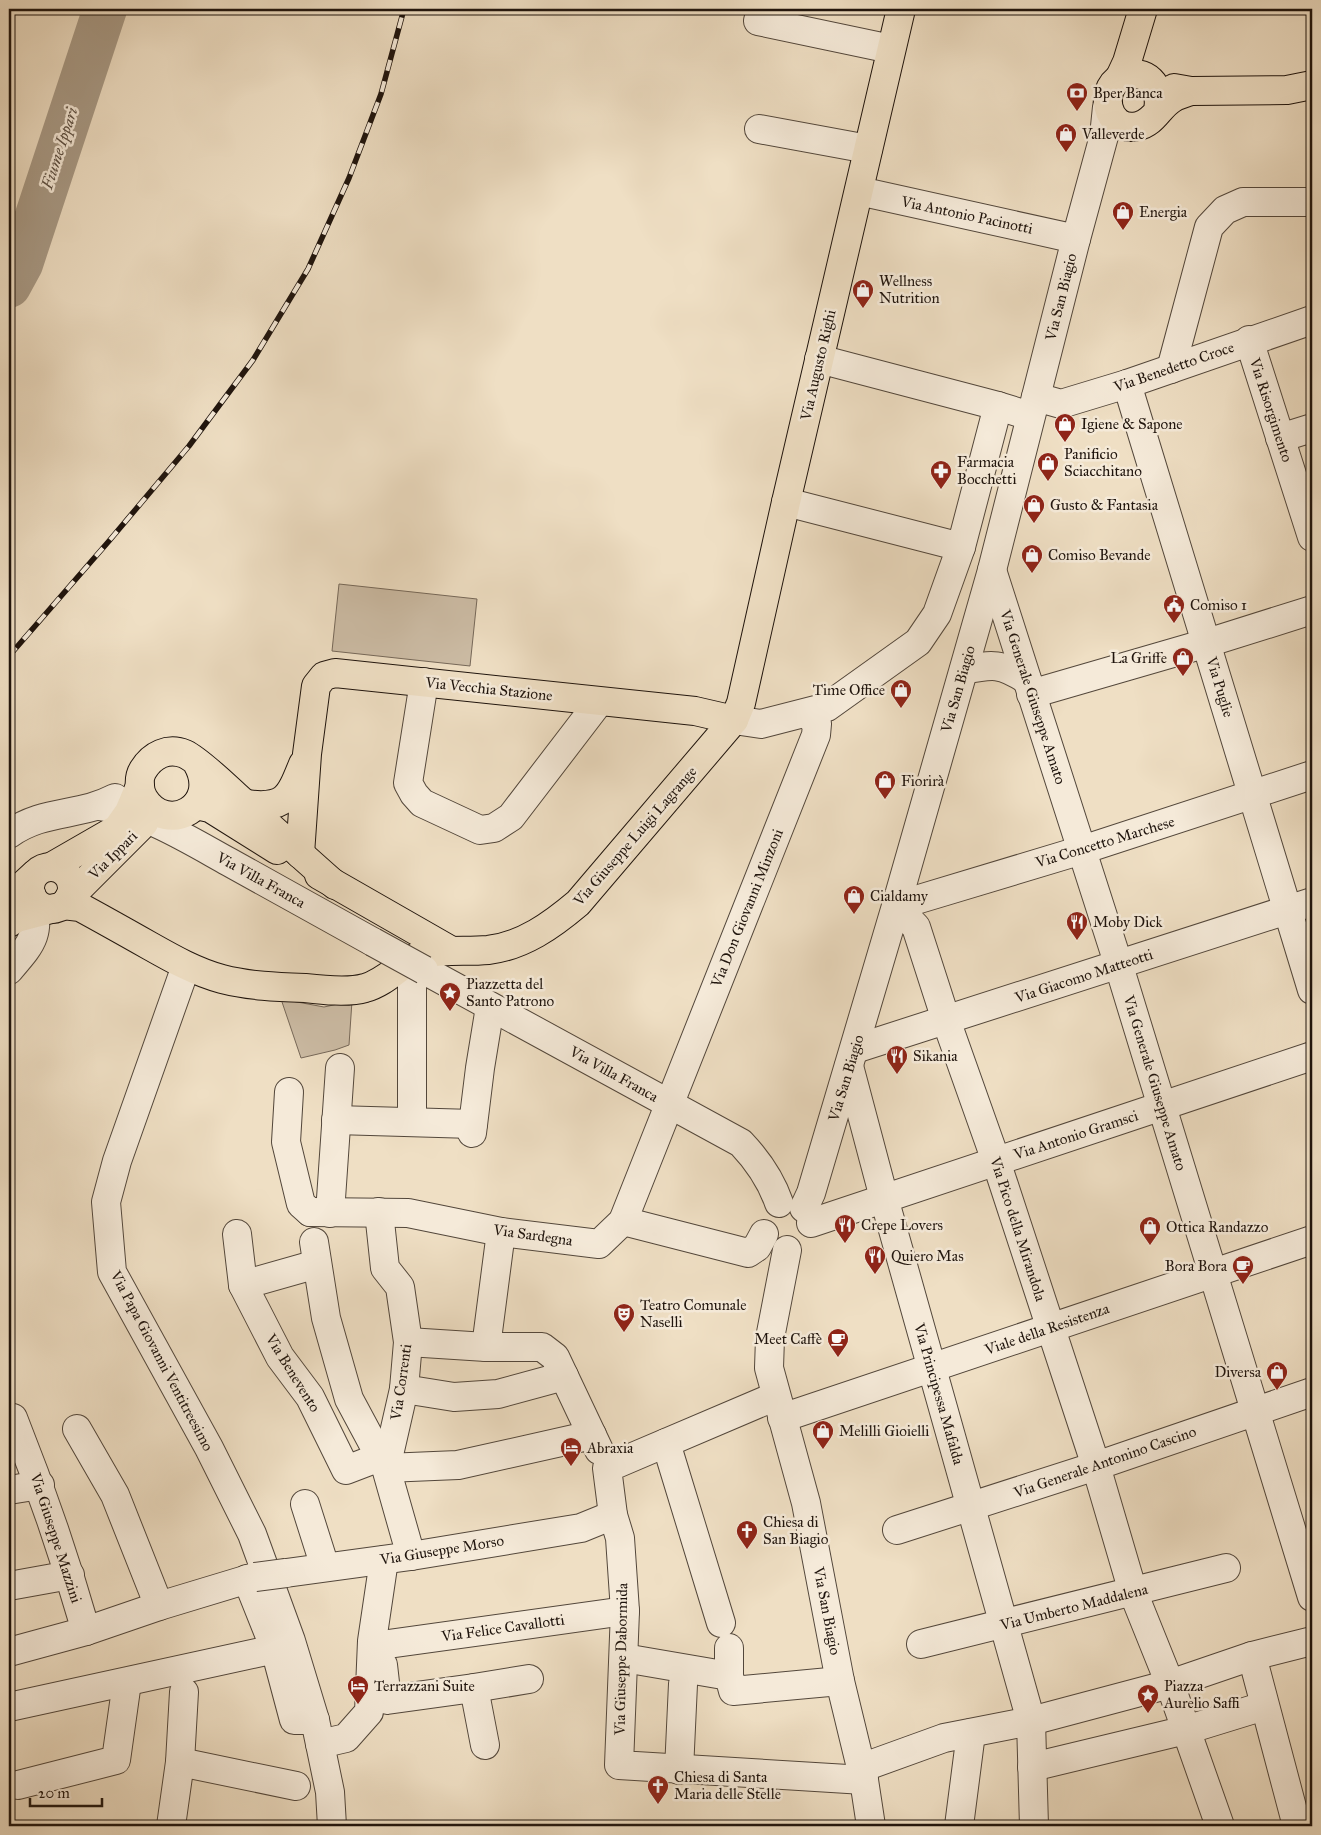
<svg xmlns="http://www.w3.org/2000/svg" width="1321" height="1835" font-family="'IM FELL Great Primer',serif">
<rect width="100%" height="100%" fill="#efdfc4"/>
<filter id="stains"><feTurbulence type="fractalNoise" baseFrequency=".004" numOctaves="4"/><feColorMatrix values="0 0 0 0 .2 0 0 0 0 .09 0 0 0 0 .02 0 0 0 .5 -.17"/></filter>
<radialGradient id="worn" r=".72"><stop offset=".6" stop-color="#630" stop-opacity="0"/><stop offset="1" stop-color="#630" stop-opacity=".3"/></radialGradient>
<g fill="#ccbca5" stroke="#766859">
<path d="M339 584 477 599 470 666 332 651Z"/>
<path d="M281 999 324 1007 352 1001 349 1045 335 1050 301 1058Z"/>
</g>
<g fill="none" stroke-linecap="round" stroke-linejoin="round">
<path stroke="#a89a86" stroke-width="44" d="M9 286 21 264 105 9"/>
<g stroke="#53473b" stroke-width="30">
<g id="minor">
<path d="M761 9 758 21 891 49"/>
<path d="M759 129 868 149"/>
<path d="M859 191 1076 239"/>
<path d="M1249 340 1312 537"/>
<path d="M819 359 998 406"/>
<path d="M1171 369 1209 227 1225 210 1243 202H1312"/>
<path d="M1127 384 1312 990"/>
<path d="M1036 397 1061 404 1127 384 1312 320"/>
<path d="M1280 438 1312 428"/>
<path d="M786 502 961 547"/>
<path d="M992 570 1119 966 1312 1597"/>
<path d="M964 670C993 664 1001 663 1027 680"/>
<path d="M424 682 408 783 414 794 422 803 480 830 494 828 511 817 599 702"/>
<path d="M1031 694 1207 643 1312 610"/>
<path d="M734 720 761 724 827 707 918 642 937 614 961 547 998 406 1030 416"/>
<path d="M100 806C143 811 191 841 229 862 277 889 325 915 373 942"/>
<path d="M9 834C44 809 79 817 115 798"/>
<path d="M186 966 117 1161 106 1202 112 1272 209 1448 252 1534 291 1641 315 1720 330 1792 332 1826"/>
<path d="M9 970C34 941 40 935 32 896"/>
<path d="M424 970 741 1143C758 1161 771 1180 779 1203"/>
<path d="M855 1049 1312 902"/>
<path d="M849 1066 884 1198 1031 1721 1034 1826"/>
<path d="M289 1092 286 1142 301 1204 310 1212"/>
<path d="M336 1120 473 1124"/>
<path d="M412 1122V964"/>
<path d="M472 1133 480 1068 490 1007"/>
<path d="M804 1208 811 1193 896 906 992 570 1076 239 1104 136 1107 107"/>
<path d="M310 1212 408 1213 501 1232 599 1244 623 1221 816 735 817 724 807 713"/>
<path d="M379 1212 385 1268 400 1287 408 1342 404 1389 386 1468 458 1465 592 1435"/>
<path d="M330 1213 340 1068"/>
<path d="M623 1221 748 1253 757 1247 764 1234"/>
<path d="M811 1223 1312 1056"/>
<path d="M501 1232 486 1347H542L555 1357 599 1450"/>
<path d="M237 1234 243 1285"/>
<path d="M314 1242 326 1318 349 1399 386 1468 411 1556"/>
<path d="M787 1250 770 1338 769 1368 806 1503 840 1681 864 1780 871 1826"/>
<path d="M317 1264 243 1285 280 1357 310 1397 346 1470 380 1457"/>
<path d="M408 1342 486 1347"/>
<path d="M404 1389 454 1397 498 1394 564 1376"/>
<path d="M776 1396 607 1468 613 1515 620 1538 625 1611 619 1765 864 1780"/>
<path d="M13 1418C41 1488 65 1558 86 1631"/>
<path d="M782 1418 1312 1240"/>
<path d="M77 1429 115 1495 159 1606"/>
<path d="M666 1443 721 1623"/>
<path d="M9 1490 40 1485"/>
<path d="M305 1504 325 1567"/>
<path d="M897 1530 1096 1466 1312 1392"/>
<path d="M286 1573 411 1556 581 1528 613 1515"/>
<path d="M247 1579 275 1649 294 1720H315"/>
<path d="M9 1586 70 1575"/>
<path d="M921 1644 1226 1568"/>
<path d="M381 1645 625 1611"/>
<path d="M9 1652 86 1631 159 1606 255 1577"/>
<path d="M1252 1656 1297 1826"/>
<path d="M624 1658 729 1676 733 1691 840 1681"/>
<path d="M383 1665 387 1700 474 1688 485 1745"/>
<path d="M729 1676V1648"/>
<path d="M474 1688 529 1679"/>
<path d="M9 1707 275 1649"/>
<path d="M320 1744 346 1738 369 1712 372 1641 384 1560"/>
<path d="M180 1762 296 1786"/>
<path d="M1032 1767 1186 1730 1264 1706"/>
<path d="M861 1768 944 1738 1031 1721 1170 1684 1252 1656 1312 1641"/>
<path d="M679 1770 683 1684"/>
<path d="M18 1785 116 1760 127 1682"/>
<path d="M171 1826 180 1762 184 1692"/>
<path d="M959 1826 971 1733"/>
<path d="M1220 1826 1170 1684 1133 1592 1096 1466 996 1161 946 1020 916 927 896 906 1082 850 1312 775"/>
</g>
</g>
<g stroke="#1f140d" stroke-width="30">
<g id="major">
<path d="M1120 77 1127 62 1143 9"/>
<path d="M1174 88 1191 91 1287 90 1312 85"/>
<path d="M1158 111C1162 90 1150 69 1127 75 1095 84 1106 134 1138 126 1154 123 1159 106 1173 98 1178 95 1185 93 1191 91"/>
<path d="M197 763C222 806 167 836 144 799 139 791 138 778 143 770 152 755 168 747 185 754 198 760 224 785 235 795 268 825 301 855 335 885"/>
<path d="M245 804C285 809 289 799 303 764"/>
<path d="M196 805 210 808 277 850"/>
<path d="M300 854 307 754 316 686 324 676 335 673 695 711 734 720"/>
<path d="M51 867 117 829 129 812 140 786"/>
<circle cx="51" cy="888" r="21"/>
<path d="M319 875 450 950"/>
<path d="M9 898 34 875"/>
<path d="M69 898 144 823"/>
<path d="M63 905 80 907C104 920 127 933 150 946 173 959 196 972 222 979 249 986 277 987 305 988 322 990 348 993 365 988 388 982 403 960 424 954 445 949 466 952 488 950 523 946 552 925 578 903L734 720 741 703 786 502 901 9"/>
<path d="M9 923 17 918 55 908"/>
</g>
</g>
<use href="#minor" stroke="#f5ead9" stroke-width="28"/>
<use href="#major" stroke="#efdfc4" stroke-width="28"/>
<g stroke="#1f140d" stroke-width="5.5">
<path id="rail" d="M9 656 109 541 189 446 253 360 308 269 349 178 381 94 404 9"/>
</g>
<use href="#rail" stroke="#f5ead9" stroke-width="4" stroke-dasharray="11" stroke-linecap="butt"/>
<g stroke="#53473b" stroke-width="30" stroke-linecap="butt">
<g id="minor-bridge">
<path d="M373 942 424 970"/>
<path d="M255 1577 286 1573"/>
</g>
</g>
<use href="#minor-bridge" stroke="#f5ead9" stroke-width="28"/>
</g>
<defs>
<g id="bank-pin" transform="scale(1.125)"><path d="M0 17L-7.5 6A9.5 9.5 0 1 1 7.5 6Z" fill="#8f2418" stroke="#f5ead9"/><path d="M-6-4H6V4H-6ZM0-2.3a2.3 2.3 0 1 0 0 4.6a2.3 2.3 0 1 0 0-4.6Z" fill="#fff"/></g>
<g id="shop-pin" transform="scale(1.125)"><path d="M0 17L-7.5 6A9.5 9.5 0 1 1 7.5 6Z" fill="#8f2418" stroke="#f5ead9"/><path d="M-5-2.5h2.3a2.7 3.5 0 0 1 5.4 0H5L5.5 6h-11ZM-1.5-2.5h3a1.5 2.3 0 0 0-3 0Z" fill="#fff"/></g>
<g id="pharmacy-pin" transform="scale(1.125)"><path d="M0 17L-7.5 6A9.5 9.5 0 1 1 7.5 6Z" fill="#8f2418" stroke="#f5ead9"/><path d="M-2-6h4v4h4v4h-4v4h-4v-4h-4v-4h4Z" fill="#fff"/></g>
<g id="civic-pin" transform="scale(1.125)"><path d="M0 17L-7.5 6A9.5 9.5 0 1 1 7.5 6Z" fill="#8f2418" stroke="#f5ead9"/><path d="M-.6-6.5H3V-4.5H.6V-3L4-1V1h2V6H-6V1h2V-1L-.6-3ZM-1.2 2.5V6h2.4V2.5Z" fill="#fff"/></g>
<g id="restaurant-pin" transform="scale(1.125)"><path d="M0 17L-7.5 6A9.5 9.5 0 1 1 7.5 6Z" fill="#8f2418" stroke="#f5ead9"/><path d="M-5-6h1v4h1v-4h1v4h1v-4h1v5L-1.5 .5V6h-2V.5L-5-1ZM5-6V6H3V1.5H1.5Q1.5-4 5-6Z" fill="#fff"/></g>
<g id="sight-pin" transform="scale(1.125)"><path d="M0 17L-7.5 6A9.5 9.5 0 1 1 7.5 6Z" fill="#8f2418" stroke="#f5ead9"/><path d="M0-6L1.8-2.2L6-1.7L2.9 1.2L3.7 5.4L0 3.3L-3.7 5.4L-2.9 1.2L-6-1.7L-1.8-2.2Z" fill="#fff"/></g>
<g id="cafe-pin" transform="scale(1.125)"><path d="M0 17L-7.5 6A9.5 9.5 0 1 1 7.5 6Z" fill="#8f2418" stroke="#f5ead9"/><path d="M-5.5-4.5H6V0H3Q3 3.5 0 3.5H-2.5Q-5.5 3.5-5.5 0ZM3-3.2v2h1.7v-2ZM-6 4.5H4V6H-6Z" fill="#fff"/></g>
<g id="theatre-pin" transform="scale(1.125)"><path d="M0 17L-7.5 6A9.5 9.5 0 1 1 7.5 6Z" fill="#8f2418" stroke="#f5ead9"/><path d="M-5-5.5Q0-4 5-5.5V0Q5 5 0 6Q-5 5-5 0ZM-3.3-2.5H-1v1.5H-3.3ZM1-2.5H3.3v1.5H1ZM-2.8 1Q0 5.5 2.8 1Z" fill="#fff"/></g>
<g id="hotel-pin" transform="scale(1.125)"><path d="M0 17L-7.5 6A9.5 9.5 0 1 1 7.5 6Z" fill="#8f2418" stroke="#f5ead9"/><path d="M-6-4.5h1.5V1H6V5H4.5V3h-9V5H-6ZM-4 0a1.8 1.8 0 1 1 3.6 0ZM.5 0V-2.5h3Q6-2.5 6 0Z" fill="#fff"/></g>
<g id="church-pin" transform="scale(1.125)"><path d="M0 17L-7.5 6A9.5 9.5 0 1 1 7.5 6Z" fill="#8f2418" stroke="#f5ead9"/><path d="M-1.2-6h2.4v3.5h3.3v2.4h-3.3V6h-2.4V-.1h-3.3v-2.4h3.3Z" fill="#fff"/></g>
</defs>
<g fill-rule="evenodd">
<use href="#bank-pin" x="1077" y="93"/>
<use href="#shop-pin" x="1066" y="134"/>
<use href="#shop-pin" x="1123" y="212"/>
<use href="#shop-pin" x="863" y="290"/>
<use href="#shop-pin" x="1065" y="424"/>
<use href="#shop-pin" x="1048" y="463"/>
<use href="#pharmacy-pin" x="941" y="471"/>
<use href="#shop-pin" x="1034" y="505"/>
<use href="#shop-pin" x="1032" y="555"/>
<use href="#civic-pin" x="1174" y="605"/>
<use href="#shop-pin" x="1183" y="658"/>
<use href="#shop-pin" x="901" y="690"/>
<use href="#shop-pin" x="885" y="781"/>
<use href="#shop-pin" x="854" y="896"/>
<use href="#restaurant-pin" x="1077" y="922"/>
<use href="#sight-pin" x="450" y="993"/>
<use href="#restaurant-pin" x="897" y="1056"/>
<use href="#restaurant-pin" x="845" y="1225"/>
<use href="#shop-pin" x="1150" y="1227"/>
<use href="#restaurant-pin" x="875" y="1256"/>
<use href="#cafe-pin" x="1243" y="1266"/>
<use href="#theatre-pin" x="624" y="1314"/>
<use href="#cafe-pin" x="838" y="1339"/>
<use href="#shop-pin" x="1277" y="1372"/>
<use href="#shop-pin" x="823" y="1431"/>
<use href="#hotel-pin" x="571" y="1448"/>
<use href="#church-pin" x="747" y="1531"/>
<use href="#hotel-pin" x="358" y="1686"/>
<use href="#sight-pin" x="1148" y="1695"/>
<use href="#church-pin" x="658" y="1786"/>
</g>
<g text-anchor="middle" stroke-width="5" stroke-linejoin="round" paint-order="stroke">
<g font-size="15" fill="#1f140d" stroke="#f5ead9" text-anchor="start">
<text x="1093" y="98">Bper Banca</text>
<text x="1082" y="139">Valleverde</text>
<text x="1139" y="217">Energia</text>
<text x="879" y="286">Wellness<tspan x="879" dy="17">Nutrition</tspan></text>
<text x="1081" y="429">Igiene &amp; Sapone</text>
<text x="1064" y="459">Panificio<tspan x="1064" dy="17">Sciacchitano</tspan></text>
<text x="957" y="467">Farmacia<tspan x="957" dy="17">Bocchetti</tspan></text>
<text x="1050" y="510">Gusto &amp; Fantasia</text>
<text x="1048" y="560">Comiso Bevande</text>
<text x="1190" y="610">Comiso 1</text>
<text x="1167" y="663" text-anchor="end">La Griffe</text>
<text x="885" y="695" text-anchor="end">Time Office</text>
<text x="901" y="786">Fiorirà</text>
<text x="870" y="901">Cialdamy</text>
<text x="1093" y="927">Moby Dick</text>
<text x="466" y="989">Piazzetta del<tspan x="466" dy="17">Santo Patrono</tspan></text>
<text x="913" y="1061">Sikania</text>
<text x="861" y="1230">Crepe Lovers</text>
<text x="1166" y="1232">Ottica Randazzo</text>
<text x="891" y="1261">Quiero Mas</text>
<text x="1227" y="1271" text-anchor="end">Bora Bora</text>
<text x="640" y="1310">Teatro Comunale<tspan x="640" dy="17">Naselli</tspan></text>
<text x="822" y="1344" text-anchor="end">Meet Caffè</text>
<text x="1261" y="1377" text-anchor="end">Diversa</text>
<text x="839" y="1436">Melilli Gioielli</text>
<text x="587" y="1453">Abraxia</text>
<text x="763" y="1527">Chiesa di<tspan x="763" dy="17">San Biagio</tspan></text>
<text x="374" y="1691">Terrazzani Suite</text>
<text x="1164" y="1691">Piazza<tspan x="1164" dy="17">Aurelio Saffi</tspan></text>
<text x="674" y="1782">Chiesa di Santa<tspan x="674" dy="17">Maria delle Stelle</tspan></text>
</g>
<g font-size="15" fill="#1f140d" stroke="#f5ead9">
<text transform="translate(967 215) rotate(12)" y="5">Via Antonio Pacinotti</text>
<text transform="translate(1061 297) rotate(-76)" y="5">Via San Biagio</text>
<text transform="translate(818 365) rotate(-77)" y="5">Via Augusto Righi</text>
<text transform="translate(1174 367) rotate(-19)" y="5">Via Benedetto Croce</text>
<text transform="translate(1271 410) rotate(72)" y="5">Via Risorgimento</text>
<text transform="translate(1220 687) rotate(73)" y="5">Via Puglie</text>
<text transform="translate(489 689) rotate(6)" y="5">Via Vecchia Stazione</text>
<text transform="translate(958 689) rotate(-74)" y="5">Via San Biagio</text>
<text transform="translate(1033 697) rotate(72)" y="5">Via Generale Giuseppe Amato</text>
<text transform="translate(635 836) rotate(-49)" y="5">Via Giuseppe Luigi Lagrange</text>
<text transform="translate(1105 842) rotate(-17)" y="5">Via Concetto Marchese</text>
<text transform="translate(113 855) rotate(-45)" y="5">Via Ippari</text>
<text transform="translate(261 880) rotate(29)" y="5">Via Villa Franca</text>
<text transform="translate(747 908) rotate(-68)" y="5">Via Don Giovanni Minzoni</text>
<text transform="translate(1084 976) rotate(-18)" y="5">Via Giacomo Matteotti</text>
<text transform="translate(614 1074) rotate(29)" y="5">Via Villa Franca</text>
<text transform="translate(846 1078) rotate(-73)" y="5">Via San Biagio</text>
<text transform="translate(1155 1083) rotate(73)" y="5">Via Generale Giuseppe Amato</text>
<text transform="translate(1076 1135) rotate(-18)" y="5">Via Antonio Gramsci</text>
<text transform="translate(1018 1229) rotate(72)" y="5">Via Pico della Mirandola</text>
<text transform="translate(533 1235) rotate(8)" y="5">Via Sardegna</text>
<text transform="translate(1047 1329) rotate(-19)" y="5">Viale della Resistenza</text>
<text transform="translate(162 1361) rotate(62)" y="5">Via Papa Giovanni Ventitreesimo</text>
<text transform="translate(293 1373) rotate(58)" y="5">Via Benevento</text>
<text transform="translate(401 1382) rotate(-82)" y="5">Via Correnti</text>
<text transform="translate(939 1394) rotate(74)" y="5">Via Principessa Mafalda</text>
<text transform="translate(1105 1462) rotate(-19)" y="5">Via Generale Antonino Cascino</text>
<text transform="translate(56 1538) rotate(72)" y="5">Via Giuseppe Mazzini</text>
<text transform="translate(442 1550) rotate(-9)" y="5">Via Giuseppe Morso</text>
<text transform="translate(1074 1607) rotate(-14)" y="5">Via Umberto Maddalena</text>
<text transform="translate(827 1611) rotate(79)" y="5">Via San Biagio</text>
<text transform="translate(503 1628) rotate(-8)" y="5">Via Felice Cavallotti</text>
<text transform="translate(621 1659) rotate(-89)" y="5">Via Giuseppe Dabormida</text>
</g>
<g font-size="16" font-style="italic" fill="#5d5043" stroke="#f5ead9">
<text transform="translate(59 148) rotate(-72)" y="6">Fiume Ippari</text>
</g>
</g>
<rect width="1321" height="1835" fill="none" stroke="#efdfc4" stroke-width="30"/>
<rect x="10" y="10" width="1301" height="1815" fill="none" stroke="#1f140d" stroke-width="2.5"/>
<rect x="15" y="15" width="1291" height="1805" fill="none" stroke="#1f140d"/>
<path d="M30 1798v8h72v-8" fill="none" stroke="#1f140d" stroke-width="2.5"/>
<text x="38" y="1798" font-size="15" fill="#1f140d" stroke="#f5ead9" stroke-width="4" paint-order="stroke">20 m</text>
<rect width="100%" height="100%" filter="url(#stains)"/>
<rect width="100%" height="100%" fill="url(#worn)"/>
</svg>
